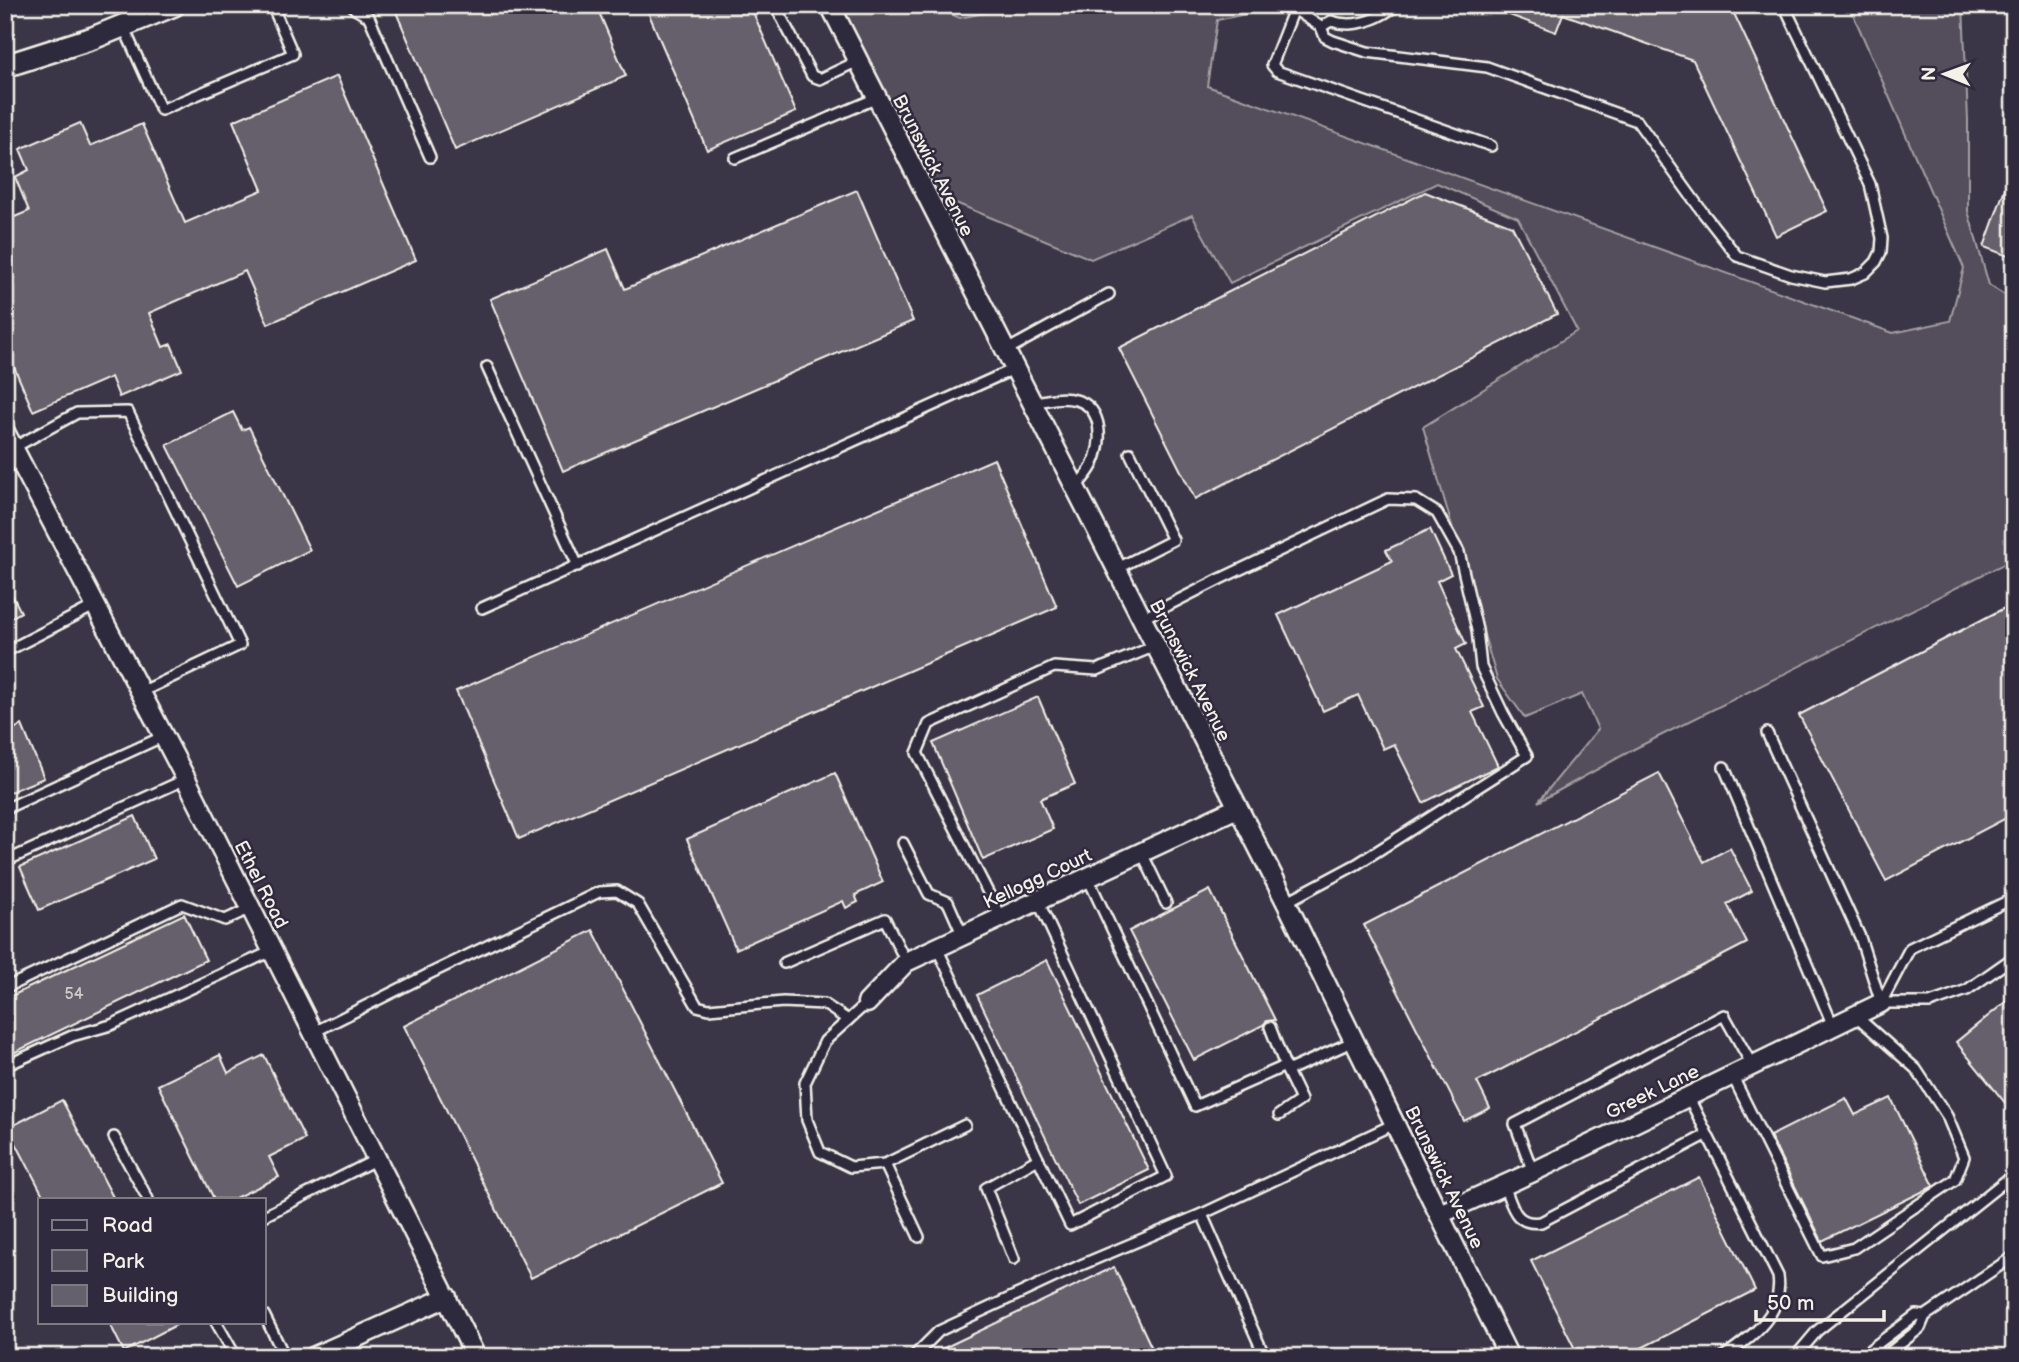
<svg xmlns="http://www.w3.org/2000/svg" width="2019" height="1362" font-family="'Balsamiq Sans',sans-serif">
<rect width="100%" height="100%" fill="#3b3647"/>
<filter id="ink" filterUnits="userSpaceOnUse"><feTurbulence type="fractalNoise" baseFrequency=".0143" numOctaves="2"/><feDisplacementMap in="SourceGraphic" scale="14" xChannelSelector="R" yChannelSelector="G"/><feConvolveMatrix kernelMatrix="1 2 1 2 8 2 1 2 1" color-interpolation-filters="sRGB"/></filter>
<g filter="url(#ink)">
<path fill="#534e5c" stroke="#a4a0a2" stroke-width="2" d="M826 5H930L960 18 1021 5H1256L1260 11 1217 20 1207 86 1893 333 1950 321 1964 268 1849 5H1963L1968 120V211L1989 285 2014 301V559L1634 749 1538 802 1598 729 1582 694 1525 718 1497 679 1423 427 1577 331 1518 218 1437 183 1230 283 1192 215 1091 259 934 194Z"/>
<g fill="#65616c" stroke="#f4f1e8" stroke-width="2">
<path d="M393 5H596L626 76 455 150Z"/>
<path d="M645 5H750L796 112 707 150Z"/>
<path d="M1488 5H1730L1827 211 1776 236 1693 60 1563 14 1556 32 1487 7Z"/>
<path d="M337 76 416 260 268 324 245 271 149 313 163 347 171 344 182 370 119 397 111 377 33 411 5 346V221L29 211 15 177 29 170 20 149 80 123 90 146 142 124 185 223 262 190 233 121Z"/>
<path d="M2012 169H2014V258L1984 247Z"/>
<path d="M857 190 913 321 563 471 490 299 608 249 625 289Z"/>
<path d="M1425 192 1512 226 1557 314 1195 499 1119 348Z"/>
<path d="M233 412 242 430 249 427 310 550 238 586 167 445Z"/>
<path d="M994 459 1057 607 519 839 456 691Z"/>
<path d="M1430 529 1451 574 1437 581 1466 644 1456 649 1484 707 1472 712 1498 766 1423 803 1394 744 1383 749 1358 695 1323 711 1278 615 1392 561 1386 550Z"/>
<path d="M5 581 21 612 5 621Z"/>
<path d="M2014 603V814L1886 881 1799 715Z"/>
<path d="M1038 697 1075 784 1040 799 1053 829 983 860 933 743Z"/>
<path d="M22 725 44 778 5 794V733Z"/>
<path d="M835 773 883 882 855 895 858 902 846 908 843 901 736 949 687 839Z"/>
<path d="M1659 773 1704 862 1730 848 1752 891 1727 904 1747 943 1477 1082 1490 1108 1464 1121 1364 925Z"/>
<path d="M135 816 154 859 39 910 20 867Z"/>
<path d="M1210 890 1275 1020 1267 1021 1263 1025 1194 1060 1129 931Z"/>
<path d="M184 914 206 960 9 1055 5 1048V999Z"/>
<path d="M593 930 722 1183 531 1278 404 1026Z"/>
<path d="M1047 960 1149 1170 1078 1205 977 995Z"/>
<path d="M2014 995V1114L1956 1042Z"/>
<path d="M220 1055 228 1073 264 1055 305 1139 269 1157 279 1177 233 1199H214L158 1085Z"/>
<path d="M1846 1098 1855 1115 1891 1098 1934 1186 1822 1241 1770 1136Z"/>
<path d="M62 1100 114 1199H45L8 1128Z"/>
<path d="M1699 1177 1755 1290 1624 1357H1579L1531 1261Z"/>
<path d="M1114 1267 1156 1357H925Z"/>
<path d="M109 1322H182L124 1352Z"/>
</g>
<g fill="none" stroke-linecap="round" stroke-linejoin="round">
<g stroke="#f4f1e8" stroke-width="14">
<g id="service">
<path d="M353 5 355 9 369 17 430 157"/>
<path d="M775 5 812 76 820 79 858 61"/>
<path d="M1293 5 1294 9 1272 65 1277 71 1491 146"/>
<path d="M1294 9 1321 27 1325 37 1333 41 1367 52 1487 67 1637 121 1704 214 1737 256 1791 275 1825 282 1851 279 1865 273 1876 262 1881 252 1882 238 1870 184 1784 5"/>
<path d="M123 26 161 110 293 54 272 5"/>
<path d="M1321 27 1331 21C1355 29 1377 20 1397 5"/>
<path d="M735 158 877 98"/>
<path d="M1005 351 1109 294"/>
<path d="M487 367 578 566"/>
<path d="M1032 403C1046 400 1061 396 1076 400 1104 407 1103 445 1092 466 1088 474 1081 481 1075 488"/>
<path d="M13 448 77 413 128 412 240 645 141 692"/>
<path d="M1116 569 1173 540 1130 453"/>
<path d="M482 608 1014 369"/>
<path d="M1141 619 1220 579 1388 499 1416 500 1437 513 1459 552 1477 630 1481 667 1503 713 1527 756 1357 864 1286 902"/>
<path d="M5 652 96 605"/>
<path d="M1767 733 1860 937 1881 1003"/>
<path d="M1724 767 1833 1026"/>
<path d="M5 809 164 736"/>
<path d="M903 843 929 894 948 902 963 936"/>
<path d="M1142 853 1166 903"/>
<path d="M8 860 186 779"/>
<path d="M1088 878 1195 1106 1285 1066"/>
<path d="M1001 918 917 753 929 724 1054 667 1097 670 1155 646"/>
<path d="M937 948 1070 1225 1166 1176 1038 901"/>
<path d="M784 963 885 919 906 962"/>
<path d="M5 988 182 904 225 920 251 908"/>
<path d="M867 1003 825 1041 805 1083 807 1120 820 1152 851 1167 885 1164 919 1237"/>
<path d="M1881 1003 1910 948 2014 898"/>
<path d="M1881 1003H1930L1967 990 2014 957"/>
<path d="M1270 1027 1287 1071 1354 1041"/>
<path d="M314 1032 429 974 599 892 617 891 638 904 697 1006 709 1009 783 1002 824 1004 848 1020"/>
<path d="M5 1066 72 1036 111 1025 272 951"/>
<path d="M1732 1075 1822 1256 1854 1248 1955 1180 1964 1157 1947 1116 1916 1069 1855 1015"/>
<path d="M1688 1096 1778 1276C1784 1315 1751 1337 1723 1357"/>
<path d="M1279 1115 1301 1100 1287 1071"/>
<path d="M114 1137 148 1199"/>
<path d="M885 1164 965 1125"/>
<path d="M1533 1172 1515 1124 1724 1015 1752 1065"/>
<path d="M1504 1185C1512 1205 1514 1226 1541 1222L1706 1135"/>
<path d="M1202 1214 1394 1124"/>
<path d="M264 1216 377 1159"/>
<path d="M1014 1259 986 1188 1038 1159"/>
<path d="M264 1315 285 1357"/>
<path d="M216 1322 236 1357"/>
<path d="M913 1357 939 1331 1081 1265 1202 1214 1265 1357"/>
<path d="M1795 1357 1817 1331 2014 1174"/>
<path d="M1860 1357 1916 1315 1925 1316"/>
<path d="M1884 1357 1920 1328 1925 1316 2014 1256"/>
</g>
</g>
<g stroke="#f4f1e8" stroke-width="23">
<g id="minor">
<path d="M830 5 1286 902 1509 1357"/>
<path d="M5 432 186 779 476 1357"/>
<path d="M867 1003 906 962 1237 808"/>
<path d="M1440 1214 1533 1172 1881 1003"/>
<path d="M313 1357 447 1297"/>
</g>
</g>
<g stroke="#f4f1e8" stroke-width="26">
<path id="tertiary" d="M5 66 93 38 174 5"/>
</g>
<use href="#service" stroke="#2f2a3d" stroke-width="9"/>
<use href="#minor" stroke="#2f2a3d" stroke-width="18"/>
<use href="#tertiary" stroke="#2f2a3d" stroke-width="21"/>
</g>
</g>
<g text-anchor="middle" stroke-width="5" stroke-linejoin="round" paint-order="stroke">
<g font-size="16" fill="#d0cdc9">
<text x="74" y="999">54</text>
</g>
<g font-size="19" fill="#f4f1e8" stroke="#2f2a3d">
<text transform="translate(934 165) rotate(63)" y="7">Brunswick Avenue</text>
<text transform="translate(1191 670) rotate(63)" y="7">Brunswick Avenue</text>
<text transform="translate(1037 878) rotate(-25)" y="7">Kellogg Court</text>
<text transform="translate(262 884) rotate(63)" y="7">Ethel Road</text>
<text transform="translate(1652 1091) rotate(-26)" y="7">Greek Lane</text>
<text transform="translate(1445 1177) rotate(64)" y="7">Brunswick Avenue</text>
</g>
</g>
<rect width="2019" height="1362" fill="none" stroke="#2f2a3d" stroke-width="28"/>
<rect x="14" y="14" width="1991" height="1334" fill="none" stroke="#f4f1e8" stroke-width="2.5" filter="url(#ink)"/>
<rect x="38" y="1198" width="228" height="126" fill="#2f2a3d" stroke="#7e7a81" stroke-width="2"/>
<rect x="52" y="1220" width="35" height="10" fill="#2f2a3d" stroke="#7e7a81" stroke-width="2"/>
<text x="102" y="1232" font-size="21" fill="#f4f1e8">Road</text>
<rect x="52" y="1250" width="35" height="21" fill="#534e5c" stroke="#7e7a81" stroke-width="2"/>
<text x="102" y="1268" font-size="21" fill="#f4f1e8">Park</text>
<rect x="52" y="1285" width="35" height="21" fill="#65616c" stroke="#7e7a81" stroke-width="2"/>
<text x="102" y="1302" font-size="21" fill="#f4f1e8">Building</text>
<g transform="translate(1945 74) rotate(271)" stroke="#2f2a3d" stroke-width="5" paint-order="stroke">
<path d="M0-5L12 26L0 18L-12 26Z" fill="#f4f1e8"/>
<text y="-10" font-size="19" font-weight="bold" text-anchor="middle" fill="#f4f1e8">N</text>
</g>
<path d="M1756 1310v10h128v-10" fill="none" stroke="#f4f1e8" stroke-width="3.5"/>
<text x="1767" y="1310" font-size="21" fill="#f4f1e8" stroke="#2f2a3d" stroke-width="5" paint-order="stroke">50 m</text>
</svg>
